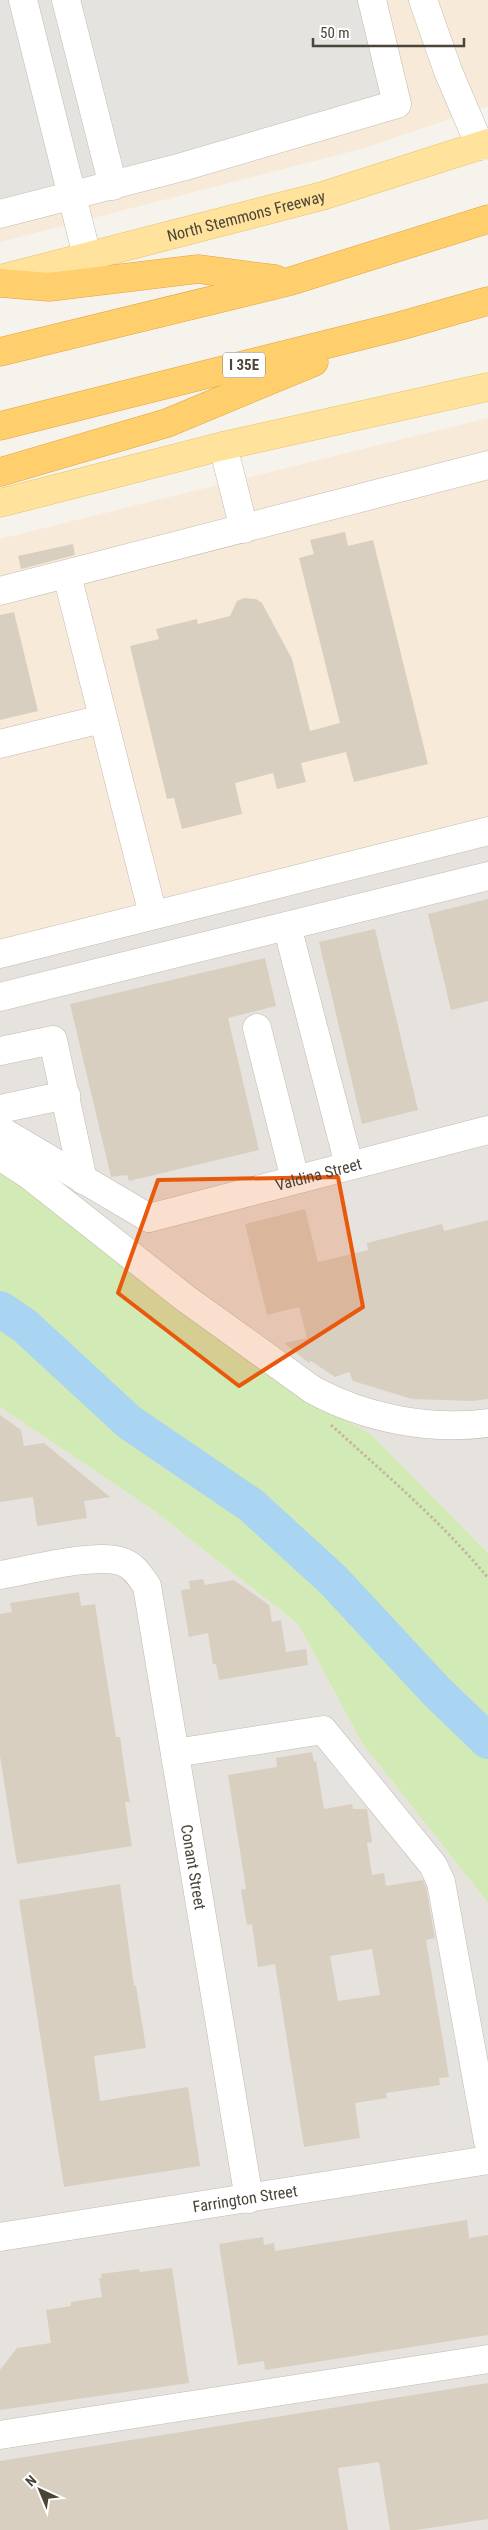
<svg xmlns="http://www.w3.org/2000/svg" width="488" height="2530" font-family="'Roboto Condensed',sans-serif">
<rect width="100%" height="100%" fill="#f6f3ec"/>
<g fill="#f7ead8">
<path d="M0 0H488V106L361 149 0 242Z"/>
<path d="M488 418V845L0 967V539Z"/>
</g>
<g fill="#e6e2dd">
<path d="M488 845V1553L372 1435 316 1402 0 1148V967Z"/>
<path d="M0 1407 153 1510 298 1624 362 1743 488 1903V2530H0Z"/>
</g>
<path fill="#d2eab5" d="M0 1148 316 1402 372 1435 488 1553V1903L362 1743 298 1624 153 1510 0 1407Z"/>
<g fill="#e5e3e0">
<path d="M0 0H382L406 91 0 203Z"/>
<path d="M309 1669 384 1779 364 1800 328 1806 317 1750 221 1766 207 1687Z"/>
<path d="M480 1947 488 1950V2117L457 2120 432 1953Z"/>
</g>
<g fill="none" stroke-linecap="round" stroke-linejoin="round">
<path stroke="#a9d4f2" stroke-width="36" d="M0 1309 25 1326 129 1422 251 1505 333 1580 437 1692 488 1741"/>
</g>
<g fill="#d8cfc1" fill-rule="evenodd">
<path d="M345 532 348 546 373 540 428 764 354 782 346 752 301 763 306 782 277 789 273 773 235 783 242 814 182 829 174 798 167 799 130 646 159 639 156 629 197 619 198 624 230 616 237 601 244 598 256 599 262 603 292 659 310 731 340 723 299 558 314 554 310 540Z"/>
<path d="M73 544 75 555 21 569 18 556Z"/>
<path d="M14 612 38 711 0 720V615Z"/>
<path d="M488 899V1001L451 1010 428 914Z"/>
<path d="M375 929 418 1110 362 1124 319 942Z"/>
<path d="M265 958 276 1006 228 1018 259 1150 129 1181 127 1175 111 1177 70 1004Z"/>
<path d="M305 1209 318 1262 368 1250 367 1243 442 1224 444 1231 488 1220V1399L472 1401 412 1399 353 1381 349 1372 335 1377 311 1361 309 1363 284 1343 307 1338 299 1307 267 1315 245 1224Z"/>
<path d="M0 1415 21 1430 24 1446 44 1443 110 1497 84 1501 87 1518 37 1526 33 1497 0 1502Z"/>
<path d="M203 1579 205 1585 234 1580 269 1605 272 1622 281 1620 286 1652 306 1649 308 1665 219 1680 216 1664H213L208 1633 189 1637 181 1590 190 1589 189 1581Z"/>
<path d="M79 1592 81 1606 95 1604 116 1737H120L127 1786 130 1802H125L132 1846 17 1864 0 1756V1614L12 1612 10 1603Z"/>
<path d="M312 1752 314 1762 316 1761 324 1809 352 1804 353 1809H367L372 1842 367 1843 372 1875 384 1873 386 1886 423 1880 426 1887 435 1938 426 1940 449 2077 439 2078 440 2085 386 2093 387 2098 355 2103 360 2138 304 2147 275 1964 258 1967 252 1924 247 1925 241 1890 246 1889 228 1775 277 1767 276 1758ZM372 1949 380 1995 338 2001 330 1956Z"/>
<path d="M120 1884 134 1986H136L146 2048 94 2056 100 2101 188 2087 200 2166 64 2187 19 1900Z"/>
<path d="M467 2220 469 2238 488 2235V2335L265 2370 264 2361 238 2365 219 2244 263 2237 264 2245 274 2243 275 2251Z"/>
<path d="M172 2268 189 2383 0 2410V2370L17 2348 51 2343 46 2310 71 2306V2302L102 2297 99 2278H102L101 2274 139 2269 140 2272Z"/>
<path d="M488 2383V2519L416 2530H390L379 2462 338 2468 348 2530H0V2461Z"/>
</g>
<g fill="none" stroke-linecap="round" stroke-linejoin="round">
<g stroke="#c2bbae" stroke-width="29">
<g id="minor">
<path d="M23 0 87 256"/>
<path d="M66 0 113 186"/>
<path d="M423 0 448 71 480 146"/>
<path d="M0 214 182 167 397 104 372 0"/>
<path d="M223 446 244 529"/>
<path d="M67 575 153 915"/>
<path d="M0 591 488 465"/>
<path d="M0 744 102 719"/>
<path d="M287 926 349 1165"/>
<path d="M0 954 488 831"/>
<path d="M0 997 488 876"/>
<path d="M257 1028 295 1179"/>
<path d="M0 1051 53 1040 83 1180"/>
<path d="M0 1109 66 1095"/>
<path d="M0 1130 149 1218"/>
<path d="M0 1156 29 1175 185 1298 313 1390C365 1418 429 1431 488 1423"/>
<path id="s1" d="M149 1218 488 1130"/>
<path id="s2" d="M0 1575C30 1570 97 1552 123 1562 134 1566 140 1576 147 1586L249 2199"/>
<path d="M175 1753 323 1730 433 1865 441 1882 488 2141"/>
<path id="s3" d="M0 2237 488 2160"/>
<path d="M0 2435 488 2359"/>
</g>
</g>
<g stroke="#e6c16a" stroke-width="29">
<g id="major">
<path id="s4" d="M0 279 322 196 488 143"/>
<path d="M0 503 223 446 488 387"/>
</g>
</g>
<g stroke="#e0a43c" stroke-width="29">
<g id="highway">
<path d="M0 283 49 287 198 269 275 279"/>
<path d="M0 352 291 281 488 219"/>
<path d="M0 426 400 326 488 301"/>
<path d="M0 472 167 423 314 362"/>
</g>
</g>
<path stroke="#c4b79f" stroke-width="3" stroke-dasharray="2.5 2.5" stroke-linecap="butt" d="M331 1425C385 1474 441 1521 488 1578"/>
<use href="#minor" stroke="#fff" stroke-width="28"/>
<use href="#major" stroke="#ffe39c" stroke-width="28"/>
<use href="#highway" stroke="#ffcf6e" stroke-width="28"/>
</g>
<path fill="#e8590c" fill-opacity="0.2" stroke="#e8590c" stroke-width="4" stroke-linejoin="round" d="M338 1177 363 1307 239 1386 118 1293 158 1180Z"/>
<g text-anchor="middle" stroke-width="4" stroke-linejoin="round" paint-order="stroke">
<rect fill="#fff" stroke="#817c74" stroke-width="1" x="223" y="352.5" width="42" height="25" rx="4"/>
<g font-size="15" font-weight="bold" fill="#4b4439">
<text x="244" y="370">I 35E</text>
</g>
<g font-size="16" fill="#4b4439" stroke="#fff">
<text dy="6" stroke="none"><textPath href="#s4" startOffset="254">North Stemmons Freeway</textPath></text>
<text dy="6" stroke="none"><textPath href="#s1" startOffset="175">Valdina Street</textPath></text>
<text dy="6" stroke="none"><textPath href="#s2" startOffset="444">Conant Street</textPath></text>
<text dy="6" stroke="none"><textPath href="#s3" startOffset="248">Farrington Street</textPath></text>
</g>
</g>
<g transform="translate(40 2490) rotate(316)" stroke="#ffffff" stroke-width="4" paint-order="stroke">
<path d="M0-4L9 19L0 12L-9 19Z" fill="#4b4439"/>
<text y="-8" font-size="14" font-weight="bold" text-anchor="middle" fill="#4b4439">N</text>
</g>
<path d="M313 38v8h151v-8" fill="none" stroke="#4b4439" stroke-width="2.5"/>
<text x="320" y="38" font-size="15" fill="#4b4439" stroke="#ffffff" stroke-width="4" paint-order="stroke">50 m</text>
</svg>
